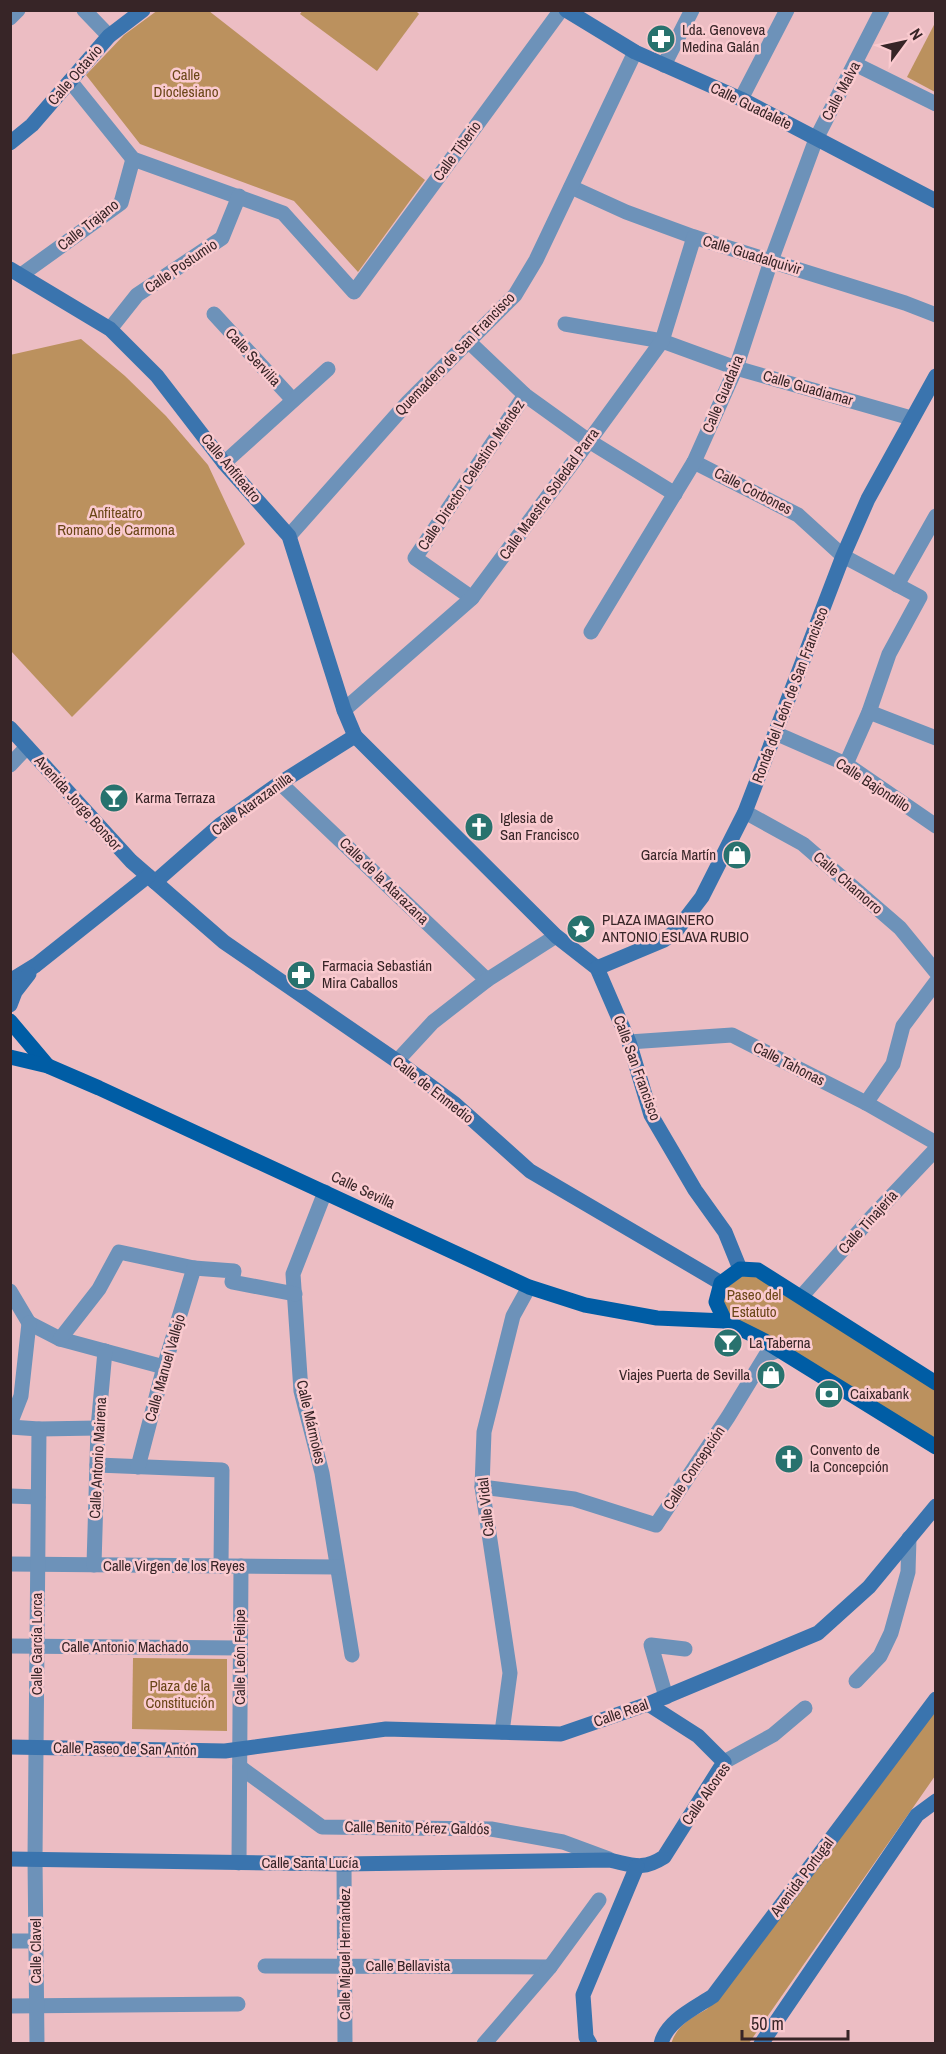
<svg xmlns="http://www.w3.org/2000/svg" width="946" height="2054" font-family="'Archivo Narrow',sans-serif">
<rect width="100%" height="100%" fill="#ecbdc3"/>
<g fill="#bb915e">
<path d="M158 10 209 11 425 180 358 272 294 201 140 144 86 75 124 35Z"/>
<path d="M303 10H415L419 14 377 71 300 14Z"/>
<path d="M935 23V92L907 77Z"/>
<path d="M81 339 125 376 166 416 208 465 245 544 72 717 11 651 10 355Z"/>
<path d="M742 1276 756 1277 935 1390V1442L729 1316 723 1304 725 1289Z"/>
<path d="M133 1658 227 1659V1731L132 1729Z"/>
<path d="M935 1707V1776L749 2043 671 2044C677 2025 691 2018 707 2009Z"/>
</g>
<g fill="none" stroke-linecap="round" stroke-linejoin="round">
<g stroke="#6d92b9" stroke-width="15">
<path d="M84 10 109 36"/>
<path d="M10 18 18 10"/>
<path d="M855 64 936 104"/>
<path d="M664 65 692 10"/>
<path d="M70 81 133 159 283 213 354 292 561 10"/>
<path d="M741 99 787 10"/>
<path d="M571 187 626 212 694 237 905 303 936 315"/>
<path d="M21 275 121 203 133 159"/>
<path d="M214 314 293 400"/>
<path d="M565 324 662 341 736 368 911 418"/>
<path d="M110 329 137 295 222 238 239 196"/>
<path d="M468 341 525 395 589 441 675 494"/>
<path d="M694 462 798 515 843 556 920 597 889 654 869 712 846 764"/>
<path d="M224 463 328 369"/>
<path d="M289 536 408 402 515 295 536 260 635 52"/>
<path d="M897 585 936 516"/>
<path d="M472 598 415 558 525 395"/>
<path d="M591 632 694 462 736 368 771 261 816 139 882 10"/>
<path d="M344 710 472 598 589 441 662 341 694 237"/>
<path d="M869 712 936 738"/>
<path d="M775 733 846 764 936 826"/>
<path d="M10 765 27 747"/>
<path d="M280 783 487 980"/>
<path d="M745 812 803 844 900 928 936 972"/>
<path d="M629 1042 732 1035 866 1103 936 1143"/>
<path d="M397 1061 433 1022 487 980 556 936"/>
<path d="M866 1103 893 1064 903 1026 936 982"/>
<path d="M325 1192 293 1274 301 1391 322 1473 352 1655"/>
<path d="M10 1291 29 1323"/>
<path d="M801 1297 869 1220 936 1149"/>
<path d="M29 1323 60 1339 164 1367"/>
<path d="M60 1339 99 1289 119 1252 194 1268 234 1271 232 1282 295 1294"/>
<path d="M10 1424 21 1396 29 1323"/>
<path d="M10 1427 39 1429 98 1428"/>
<path d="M97 1465 222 1470 221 1566"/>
<path d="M138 1467 164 1367 194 1268"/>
<path d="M482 1487 574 1499 656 1525 728 1417 766 1355 779 1350"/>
<path d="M10 1496 38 1497"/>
<path d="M10 1564 337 1567"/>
<path d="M94 1565 98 1428 105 1351"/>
<path d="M10 1646 240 1648"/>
<path d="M856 1681 880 1656 891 1633 908 1572 909 1538"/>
<path d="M666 1697 651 1645 685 1649"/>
<path d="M502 1732 510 1673 482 1487 484 1432 513 1316 529 1287"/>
<path d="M724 1762 773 1735 805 1708"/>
<path d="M240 1767 322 1827 491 1829 563 1842 609 1859"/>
<path d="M239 1863 241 1566"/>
<path d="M344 1864 345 2044"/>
<path d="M10 1941H36"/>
<path d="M265 1966 550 1967"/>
<path d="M10 2006 238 2004"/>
<path d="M37 2044 35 1859 39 1429"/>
<path d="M484 2044 550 1967 599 1900"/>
</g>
<g stroke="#3a74ae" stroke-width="15">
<path d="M566 10 635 52 741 99 936 201"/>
<path d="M10 143 32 125 109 36 143 10"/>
<path d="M10 269 110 329 157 376 224 463 289 536 344 710 355 736 556 936 597 968 629 1042 651 1115 695 1190 725 1232 740 1269"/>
<path d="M10 728 131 861 224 942 397 1061 455 1104 530 1171 721 1283"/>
<path d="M155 882 220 825 280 783 355 736"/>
<path d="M597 968 664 940 676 931 702 897 745 812 843 556 868 499 936 376"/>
<path d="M10 981 36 965 148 876"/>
<path d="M10 1005 15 992 29 974"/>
<path d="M10 1747 225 1751 386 1729 561 1734 648 1704 818 1633 869 1587 936 1506"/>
<path d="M10 1859 344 1864 609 1860C633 1865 642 1871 664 1857L724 1762 698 1736 648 1704"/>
<path d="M590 2044 586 2037 583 1995 637 1866"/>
<path d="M661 2044C666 2021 695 2008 713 1996L936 1699"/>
<path d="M761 2044 917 1815 936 1801"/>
</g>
<g stroke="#005da5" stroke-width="15">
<path d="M10 1021 48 1066"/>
<path d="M10 1057 48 1066 99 1088 529 1287 585 1305 657 1318 725 1321"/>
<path d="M936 1383 758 1270 740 1269 721 1283 716 1302 725 1321 763 1340 936 1447"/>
</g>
</g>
<defs>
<g id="pharmacy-disc" transform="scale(1.5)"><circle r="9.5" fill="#28726e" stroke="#facacf"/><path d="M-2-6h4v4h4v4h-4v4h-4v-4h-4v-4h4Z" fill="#fff"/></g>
<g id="bar-disc" transform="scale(1.5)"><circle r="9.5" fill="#28726e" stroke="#facacf"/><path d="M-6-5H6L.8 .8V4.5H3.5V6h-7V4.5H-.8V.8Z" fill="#fff"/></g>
<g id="church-disc" transform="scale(1.5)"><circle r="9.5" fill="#28726e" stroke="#facacf"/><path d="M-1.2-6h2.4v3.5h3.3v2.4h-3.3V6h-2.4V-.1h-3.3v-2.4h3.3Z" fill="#fff"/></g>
<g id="shop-disc" transform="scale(1.5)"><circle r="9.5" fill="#28726e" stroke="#facacf"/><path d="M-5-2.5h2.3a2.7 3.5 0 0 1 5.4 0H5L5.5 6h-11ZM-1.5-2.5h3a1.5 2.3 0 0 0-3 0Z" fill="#fff"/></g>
<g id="sight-disc" transform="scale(1.5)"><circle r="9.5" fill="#28726e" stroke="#facacf"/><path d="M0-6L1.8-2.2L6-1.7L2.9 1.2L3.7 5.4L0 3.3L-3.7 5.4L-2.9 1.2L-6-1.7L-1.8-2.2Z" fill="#fff"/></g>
<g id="bank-disc" transform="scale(1.5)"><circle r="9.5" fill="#28726e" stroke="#facacf"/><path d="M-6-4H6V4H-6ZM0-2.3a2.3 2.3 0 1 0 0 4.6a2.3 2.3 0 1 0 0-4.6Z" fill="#fff"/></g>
</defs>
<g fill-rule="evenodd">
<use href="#pharmacy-disc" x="661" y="39"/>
<use href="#bar-disc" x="114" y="798"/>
<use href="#church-disc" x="479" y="827"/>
<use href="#shop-disc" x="737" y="855"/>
<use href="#sight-disc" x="581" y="929"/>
<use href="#pharmacy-disc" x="301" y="975"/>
<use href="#bar-disc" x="728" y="1343"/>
<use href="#shop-disc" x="771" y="1375"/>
<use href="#bank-disc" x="829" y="1394"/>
<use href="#church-disc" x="789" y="1459"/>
</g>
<g text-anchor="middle" stroke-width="5" stroke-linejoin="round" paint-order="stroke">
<g font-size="15" fill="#372527" stroke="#facacf" text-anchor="start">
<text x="682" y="35">Lda. Genoveva<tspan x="682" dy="17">Medina Galán</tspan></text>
<text x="135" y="803">Karma Terraza</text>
<text x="500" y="823">Iglesia de<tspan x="500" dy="17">San Francisco</tspan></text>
<text x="716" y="860" text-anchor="end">García Martín</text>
<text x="602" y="925">PLAZA IMAGINERO<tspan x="602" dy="17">ANTONIO ESLAVA RUBIO</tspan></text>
<text x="322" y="971">Farmacia Sebastián<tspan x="322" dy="17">Mira Caballos</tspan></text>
<text x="749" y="1348">La Taberna</text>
<text x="750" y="1380" text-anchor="end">Viajes Puerta de Sevilla</text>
<text x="850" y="1399">Caixabank</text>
<text x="810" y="1455">Convento de<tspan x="810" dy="17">la Concepción</tspan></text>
</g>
<g font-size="15" fill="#372527" stroke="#facacf">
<text transform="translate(75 75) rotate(-49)" y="5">Calle Octavio</text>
<text transform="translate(841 91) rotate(-62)" y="5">Calle Malva</text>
<text transform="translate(751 106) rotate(26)" y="5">Calle Guadalete</text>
<text transform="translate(457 151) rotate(-54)" y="5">Calle Tiberio</text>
<text transform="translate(88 225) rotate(-38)" y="5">Calle Trajano</text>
<text transform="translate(752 255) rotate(17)" y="5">Calle Guadalquivir</text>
<text transform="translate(181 266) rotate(-34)" y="5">Calle Postumio</text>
<text transform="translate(455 354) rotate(-46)" y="5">Quemadero de San Francisco</text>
<text transform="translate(253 357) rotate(47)" y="5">Calle Servilia</text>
<text transform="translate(808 388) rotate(16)" y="5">Calle Guadiamar</text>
<text transform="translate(723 394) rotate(-67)" y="5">Calle Guadaira</text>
<text transform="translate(231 468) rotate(50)" y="5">Calle Anfiteatro</text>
<text transform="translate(471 475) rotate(-56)" y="5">Calle Director Celestino Méndez</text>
<text transform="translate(753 491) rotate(27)" y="5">Calle Corbones</text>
<text transform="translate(549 494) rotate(-54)" y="5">Calle Maestra Soledad Parra</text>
<text transform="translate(790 695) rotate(-69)" y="5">Ronda del León de San Francisco</text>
<text transform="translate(873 785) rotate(33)" y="5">Calle Bajondillo</text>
<text transform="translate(78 803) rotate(48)" y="5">Avenida Jorge Bonsor</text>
<text transform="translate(252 804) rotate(-36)" y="5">Calle Atarazanilla</text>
<text transform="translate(384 881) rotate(44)" y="5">Calle de la Atarazana</text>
<text transform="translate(848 883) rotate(41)" y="5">Calle Chamorro</text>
<text transform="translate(789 1064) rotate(27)" y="5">Calle Tahonas</text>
<text transform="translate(637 1068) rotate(70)" y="5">Calle San Francisco</text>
<text transform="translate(433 1090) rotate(38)" y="5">Calle de Enmedio</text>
<text transform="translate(363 1190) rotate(25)" y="5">Calle Sevilla</text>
<text transform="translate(868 1222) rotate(-48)" y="5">Calle Tinajería</text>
<text transform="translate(165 1368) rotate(-74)" y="5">Calle Manuel Vallejo</text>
<text transform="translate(311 1422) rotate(77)" y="5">Calle Mármoles</text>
<text transform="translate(98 1458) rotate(-87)" y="5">Calle Antonio Mairena</text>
<text transform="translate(694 1468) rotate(-56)" y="5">Calle Concepción</text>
<text transform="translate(486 1507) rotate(-96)" y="5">Calle Vidal</text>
<text x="174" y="1571">Calle Virgen de los Reyes</text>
<text transform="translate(37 1644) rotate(-90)" y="5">Calle García Lorca</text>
<text x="125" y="1652">Calle Antonio Machado</text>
<text transform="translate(240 1657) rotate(-90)" y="5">Calle León Felipe</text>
<text transform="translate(621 1713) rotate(-19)" y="5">Calle Real</text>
<text transform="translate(125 1749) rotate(1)" y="5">Calle Paseo de San Antón</text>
<text transform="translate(706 1794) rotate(-55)" y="5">Calle Alcores</text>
<text transform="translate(417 1828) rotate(1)" y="5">Calle Benito Pérez Galdós</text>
<text x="310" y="1868">Calle Santa Lucía</text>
<text transform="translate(802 1877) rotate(-53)" y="5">Avenida Portugal</text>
<text transform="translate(36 1951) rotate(-90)" y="5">Calle Clavel</text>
<text transform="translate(345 1954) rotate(-90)" y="5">Calle Miguel Hernández</text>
<text x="408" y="1971">Calle Bellavista</text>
</g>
<g font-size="15" fill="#6a4617" stroke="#facacf">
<text x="186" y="80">Calle<tspan x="186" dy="17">Dioclesiano</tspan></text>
<text x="116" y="518">Anfiteatro<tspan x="116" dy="17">Romano de Carmona</tspan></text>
<text x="754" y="1300">Paseo del<tspan x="754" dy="17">Estatuto</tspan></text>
<text x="180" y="1691">Plaza de la<tspan x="180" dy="17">Constitución</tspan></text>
</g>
</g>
<rect width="946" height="2054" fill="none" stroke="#372527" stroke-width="24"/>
<g transform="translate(904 42) rotate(57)" stroke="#facacf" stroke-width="4.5" paint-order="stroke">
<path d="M0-4.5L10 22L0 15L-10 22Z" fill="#372527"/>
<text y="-9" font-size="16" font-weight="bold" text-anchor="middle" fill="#372527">N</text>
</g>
<path d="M742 2030v9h106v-9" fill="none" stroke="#372527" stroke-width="3"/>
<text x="751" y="2030" font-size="18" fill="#372527" stroke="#facacf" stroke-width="4.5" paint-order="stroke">50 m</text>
</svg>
